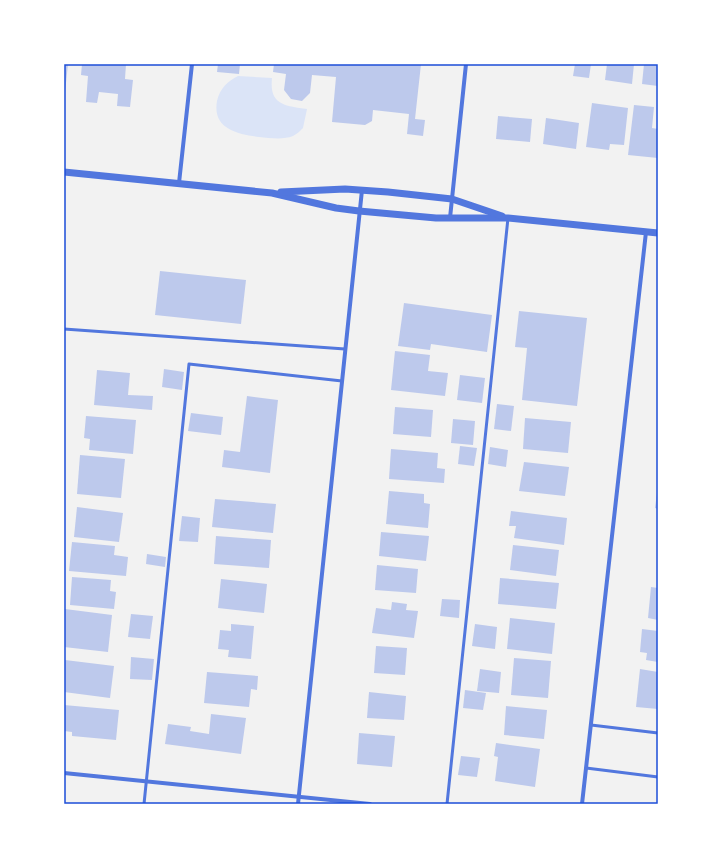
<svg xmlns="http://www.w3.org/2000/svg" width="722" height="868" font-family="'DM Sans',sans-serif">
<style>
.green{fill:#dbe4f7}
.building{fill:#bdc9ec}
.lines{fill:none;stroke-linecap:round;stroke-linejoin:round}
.service{stroke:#5277de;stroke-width:3}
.minor{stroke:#5277de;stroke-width:4}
.tertiary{stroke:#5277de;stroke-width:7}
.neatline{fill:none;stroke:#1d4ed8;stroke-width:1.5}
</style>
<rect width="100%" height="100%" fill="#f2f2f2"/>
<path class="green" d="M 238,76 L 272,78 C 269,105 285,106 307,109 L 303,128 C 300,131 297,134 293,136 C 283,140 270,138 259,137 C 238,134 212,129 217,101 C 220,88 228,81 238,76 Z"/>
<g class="building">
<polygon points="64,64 68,64 65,92 64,92"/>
<polygon points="82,64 126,64 125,79 133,80 130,107 117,106 118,94 99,92 97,103 86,102 88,76 81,75"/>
<polygon points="218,64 240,64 239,74 217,72"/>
<polygon points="274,64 421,64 415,119 425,120 423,136 407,134 409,114 373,110 372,121 365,125 332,122 336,77 312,75 310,93 302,101 291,99 284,90 286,74 273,72"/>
<polygon points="575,64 591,64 589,78 573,76"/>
<polygon points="607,64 634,64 632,84 605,80"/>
<polygon points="644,64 658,64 658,86 642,84"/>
<polygon points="592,103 628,108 624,145 610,144 609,150 586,147"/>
<polygon points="634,105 654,107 652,128 658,129 658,158 628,155"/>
<polygon points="498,116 532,119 530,142 496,139"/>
<polygon points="546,118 579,123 576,149 543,144"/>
<polygon points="160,271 246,280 241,324 155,315"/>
<polygon points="404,303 492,315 487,352 431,344 430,350 398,346"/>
<polygon points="519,311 587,318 577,406 522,400 527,348 515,347"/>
<polygon points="395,351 430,355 428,371 448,373 445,396 391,390"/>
<polygon points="164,369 184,372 182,390 162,387"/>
<polygon points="97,370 130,373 128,395 153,396 152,410 94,405"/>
<polygon points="460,375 485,378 482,403 457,400"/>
<polygon points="247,396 278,400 270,473 222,467 224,450 240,452"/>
<polygon points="497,404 514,406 511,431 494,429"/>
<polygon points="395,407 433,410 431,437 393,434"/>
<polygon points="191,413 223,417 221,435 188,431"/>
<polygon points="86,416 136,420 133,454 89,450 90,439 84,438"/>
<polygon points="525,418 571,422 568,453 523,449"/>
<polygon points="453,419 475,421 473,445 451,443"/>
<polygon points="460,446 477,448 474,466 458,464"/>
<polygon points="490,447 508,450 506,467 488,464"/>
<polygon points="391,449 438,453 437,468 445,469 444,483 389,479"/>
<polygon points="80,455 125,459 121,498 77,494"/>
<polygon points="524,462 569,467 565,496 519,491"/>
<polygon points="389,491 424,494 424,503 430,504 428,528 386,524"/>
<polygon points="657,493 658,493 658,509 655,508"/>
<polygon points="215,499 276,504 273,533 212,527"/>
<polygon points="77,507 123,513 119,542 74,537"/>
<polygon points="511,511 567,518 564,545 514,538 516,526 509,526"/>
<polygon points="182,516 200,518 198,542 179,541"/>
<polygon points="381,532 429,536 426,561 379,556"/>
<polygon points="216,536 271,540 269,568 214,564"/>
<polygon points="72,542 115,546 114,555 128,557 126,576 69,571"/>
<polygon points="513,545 559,550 556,576 510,570"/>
<polygon points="147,554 166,557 165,567 146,564"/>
<polygon points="377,565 418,569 416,593 375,590"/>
<polygon points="72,577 111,580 110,591 116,592 114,609 70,605"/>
<polygon points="500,578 559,583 556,609 498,604"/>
<polygon points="221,579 267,584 264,613 218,608"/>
<polygon points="651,587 658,588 658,620 648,618"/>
<polygon points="442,599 460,600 459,618 440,616"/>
<polygon points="392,602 407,604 406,610 418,611 414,638 372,633 376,608 391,610"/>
<polygon points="65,609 112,615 108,652 64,647"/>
<polygon points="131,614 153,616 150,639 128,637"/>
<polygon points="510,618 555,623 552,654 507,649"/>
<polygon points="231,624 254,626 251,659 228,657 229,650 218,649 220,630 231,631"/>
<polygon points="475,624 497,627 495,649 472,646"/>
<polygon points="642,629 658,631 658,662 646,660 647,653 640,652"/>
<polygon points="376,646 407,648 405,675 374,673"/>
<polygon points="131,657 154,659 152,680 130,679"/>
<polygon points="514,658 551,661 548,698 511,695"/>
<polygon points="65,660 114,666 110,698 64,692"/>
<polygon points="480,669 501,672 499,693 477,691"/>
<polygon points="640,669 658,672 658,709 636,707"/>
<polygon points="207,672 258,676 257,690 251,689 249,707 204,703"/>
<polygon points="465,690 486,693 483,710 463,708"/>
<polygon points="369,692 406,696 404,720 367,718"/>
<polygon points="64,705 119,710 116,740 72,736 72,732 64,731"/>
<polygon points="506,706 547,710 544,739 504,735"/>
<polygon points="211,714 246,718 241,754 165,744 168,724 191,727 190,731 209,734"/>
<polygon points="359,733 395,736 392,767 357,764"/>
<polygon points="496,743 540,749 535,787 495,781 498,757 494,756"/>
<polygon points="461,756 480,758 477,777 458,775"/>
</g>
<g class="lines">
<g class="service">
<polyline points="64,329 345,349"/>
<polyline points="591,725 658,733"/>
<polyline points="586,768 658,777"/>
<polyline points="144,804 189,364 342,381"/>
<polyline points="447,804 508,218"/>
</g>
<g class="minor">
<polyline points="179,183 192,64"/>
<polyline points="450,218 466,64"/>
<polyline points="64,773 370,804"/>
<polyline points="298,804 362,190"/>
<polyline points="582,804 646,232"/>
</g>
<g class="tertiary">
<polyline points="64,172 272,193 336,208 359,211 436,218 508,218 658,233"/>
<polyline points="281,192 345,189 388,192 452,199 502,216"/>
</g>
</g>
<rect width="722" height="868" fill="none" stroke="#ffffff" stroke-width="130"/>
<rect x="65" y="65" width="592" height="738" class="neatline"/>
</svg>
